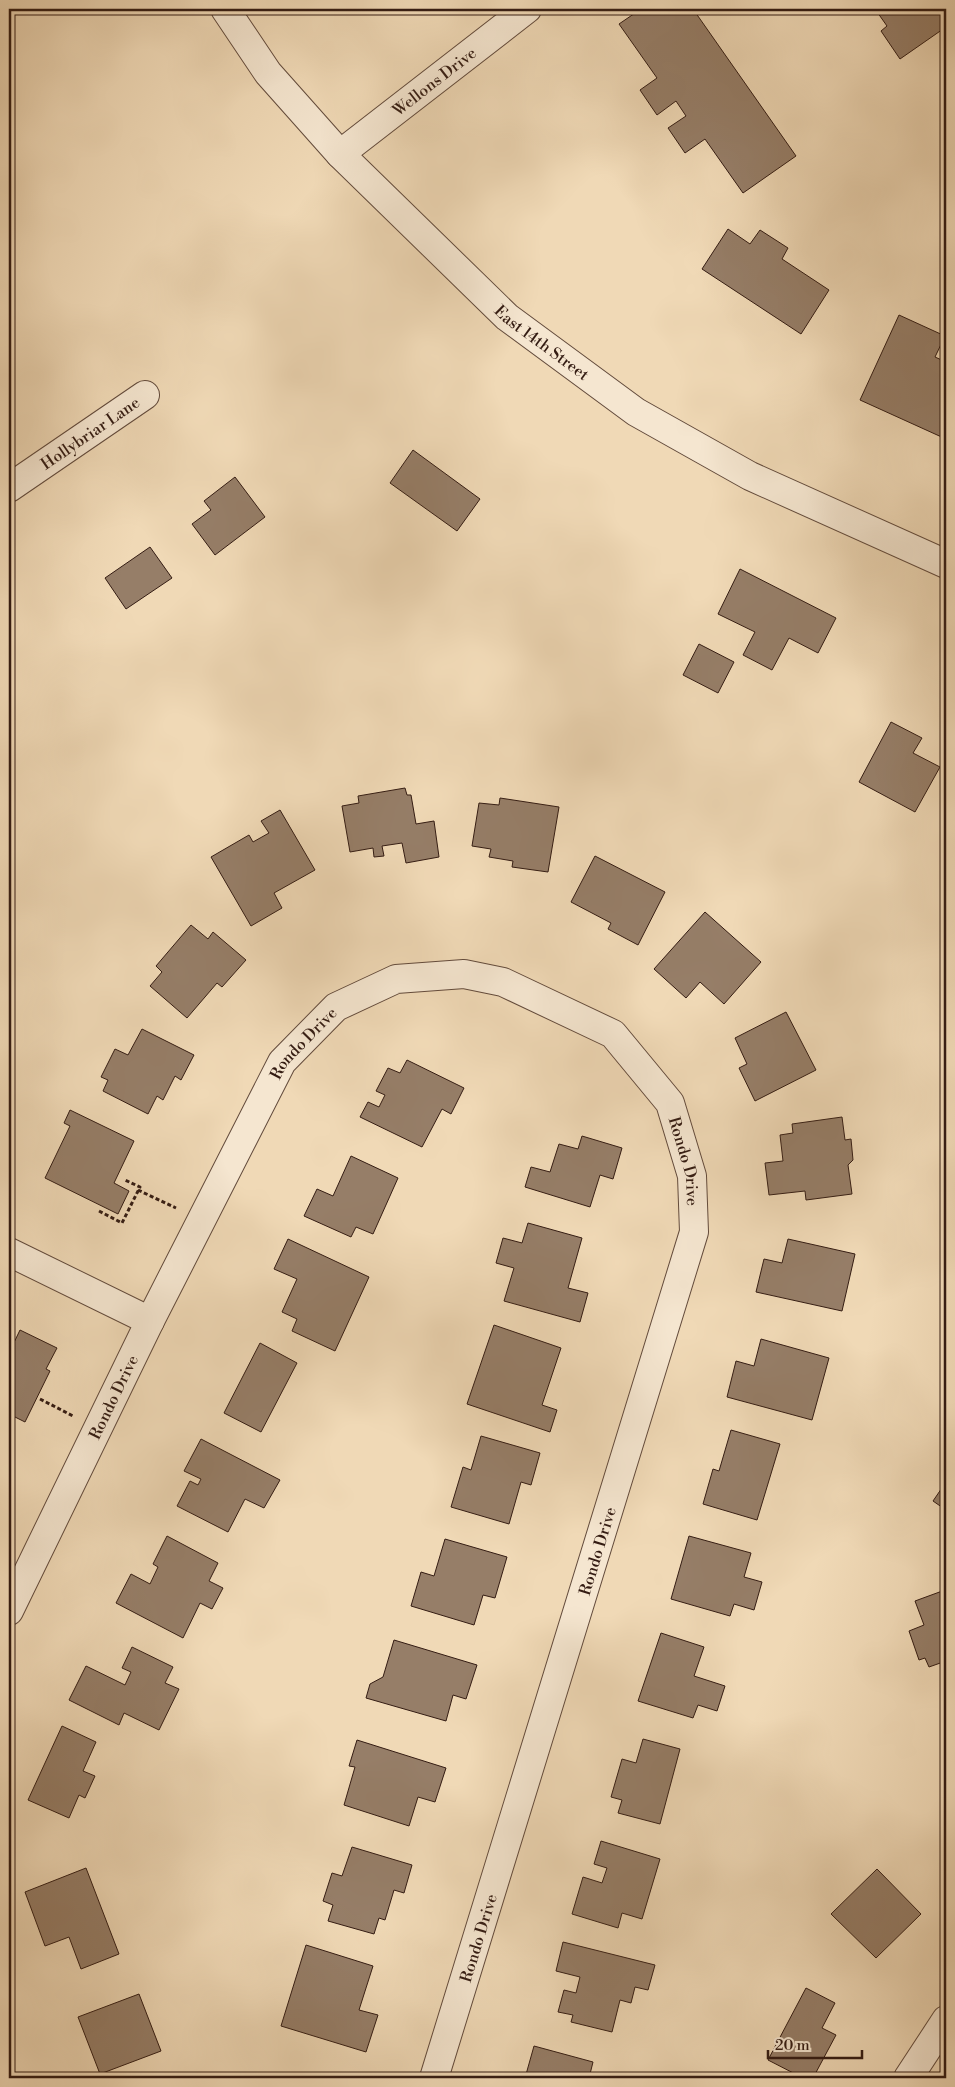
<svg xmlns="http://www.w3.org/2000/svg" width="955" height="2087" font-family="'Libre Bodoni',serif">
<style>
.building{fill:#967e68;stroke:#341c13}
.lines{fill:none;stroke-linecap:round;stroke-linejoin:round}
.minor-casing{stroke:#634b3c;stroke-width:30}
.path{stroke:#341c13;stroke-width:3;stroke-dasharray:4 2.5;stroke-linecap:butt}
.minor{stroke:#f5e6d0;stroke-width:28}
.labels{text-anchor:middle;stroke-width:4.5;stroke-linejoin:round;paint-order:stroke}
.street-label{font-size:16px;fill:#341c13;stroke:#f5e6d0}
</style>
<rect width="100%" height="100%" fill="#f0d9b6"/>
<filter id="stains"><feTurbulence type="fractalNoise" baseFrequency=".004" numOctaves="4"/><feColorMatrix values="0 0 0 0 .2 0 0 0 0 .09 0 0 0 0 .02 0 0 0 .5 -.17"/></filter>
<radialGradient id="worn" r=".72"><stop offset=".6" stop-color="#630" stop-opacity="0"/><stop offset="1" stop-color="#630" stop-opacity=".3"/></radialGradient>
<g class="building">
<polygon points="641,9 693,9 796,156 743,193 705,139 685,153 668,128 686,116 676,101 657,115 640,90 657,78 619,24"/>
<polygon points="875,9 939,9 946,20 946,27 900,59 881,31 887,26"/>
<polygon points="728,229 750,244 760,230 788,248 782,259 829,290 801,334 702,269"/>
<polygon points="899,315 945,336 935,357 946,362 946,439 860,400"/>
<polygon points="413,450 480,499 457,531 390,483"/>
<polygon points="235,477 265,517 215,555 192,524 211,510 204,501"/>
<polygon points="150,547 172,578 126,609 105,578"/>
<polygon points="740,569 836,618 818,653 789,638 772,670 743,655 755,632 718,614"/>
<polygon points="699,644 734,662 718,693 683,675"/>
<polygon points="891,722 922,738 913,753 940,767 915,812 859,782"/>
<polygon points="405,788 407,795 411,795 416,824 434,821 439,857 406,863 402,843 382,846 384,856 374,857 373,848 350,852 342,806 359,803 358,796"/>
<polygon points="500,798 559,807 548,872 512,867 513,861 489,857 491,849 472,846 479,803 499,805"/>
<polygon points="280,810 315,870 274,893 282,908 251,926 211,857 249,835 253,842 269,833 261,821"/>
<polygon points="595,856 665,892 638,945 608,929 611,923 571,902"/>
<polygon points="705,912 761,962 724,1004 700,982 686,998 654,969"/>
<polygon points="191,925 208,939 213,932 246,960 222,987 217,983 187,1018 150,986 162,972 156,966"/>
<polygon points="786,1012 816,1070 755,1101 739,1068 747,1064 735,1038"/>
<polygon points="142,1029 194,1055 181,1080 175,1076 163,1100 157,1096 148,1114 103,1091 108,1080 101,1077 115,1049 128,1055"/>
<polygon points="407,1060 464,1088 451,1114 442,1109 422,1147 360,1117 368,1102 379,1107 385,1095 376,1091 388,1068 400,1073"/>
<polygon points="70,1110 134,1141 114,1183 129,1191 118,1214 45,1178 70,1126 64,1123"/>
<polygon points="842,1117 845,1140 851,1139 853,1160 848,1165 852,1194 806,1200 805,1191 769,1195 765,1163 783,1161 780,1135 793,1133 792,1124"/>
<polygon points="582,1136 622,1148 613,1179 600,1175 590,1207 525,1187 531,1167 550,1172 559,1144 578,1149"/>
<polygon points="351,1156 398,1178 373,1234 356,1227 351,1237 304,1216 317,1189 333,1196"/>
<polygon points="528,1223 582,1238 568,1288 588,1293 580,1322 504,1301 514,1268 496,1263 503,1238 522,1243"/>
<polygon points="288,1239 369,1277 335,1351 292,1331 297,1319 282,1312 297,1279 274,1269"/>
<polygon points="788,1239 855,1254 842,1311 756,1292 764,1259 782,1263"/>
<polygon points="494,1325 561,1348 542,1405 557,1410 550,1432 467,1404"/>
<polygon points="20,1330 57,1348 46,1369 50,1371 25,1422 9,1414 9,1353"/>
<polygon points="761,1339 829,1358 812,1420 727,1397 736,1361 754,1366"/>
<polygon points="260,1343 297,1363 261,1432 224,1413"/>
<polygon points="731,1430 780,1444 757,1520 703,1504 713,1469 719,1471"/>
<polygon points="481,1436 540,1453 531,1485 521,1482 509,1524 451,1507 463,1467 471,1470"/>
<polygon points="201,1439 280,1480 264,1508 245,1499 228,1532 177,1506 190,1481 198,1485 201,1479 184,1471"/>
<polygon points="946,1482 946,1510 933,1501"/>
<polygon points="167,1536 218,1563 209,1581 223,1588 212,1609 200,1603 183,1638 116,1603 131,1574 150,1584 158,1567 153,1564"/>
<polygon points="689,1536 751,1553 744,1577 762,1582 754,1610 734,1604 730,1616 671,1599"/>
<polygon points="445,1539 507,1557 495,1598 483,1595 474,1625 411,1606 421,1572 434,1576"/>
<polygon points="945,1590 946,1661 929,1667 925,1658 919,1660 909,1631 924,1625 915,1601"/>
<polygon points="661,1633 704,1647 694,1676 725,1686 717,1711 698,1705 693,1718 638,1701"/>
<polygon points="394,1640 477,1665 466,1699 453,1695 446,1721 366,1698 370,1684 383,1677"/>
<polygon points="132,1647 173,1667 165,1683 179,1689 159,1730 124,1713 119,1725 69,1700 86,1666 125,1685 131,1672 122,1668"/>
<polygon points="62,1726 96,1742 83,1771 95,1776 85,1798 79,1795 69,1818 28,1800"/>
<polygon points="643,1739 680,1749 660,1824 618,1813 622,1800 611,1797 622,1759 636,1763"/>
<polygon points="357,1740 446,1768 435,1802 418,1797 409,1826 344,1805 355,1767 349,1766"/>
<polygon points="601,1841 660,1859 642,1919 622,1913 618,1928 572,1914 583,1877 602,1883 607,1868 594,1864"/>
<polygon points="352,1847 412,1865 404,1893 394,1890 385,1920 379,1918 374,1934 328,1921 333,1905 323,1901 332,1873 342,1876"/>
<polygon points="86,1868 119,1954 81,1969 69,1937 45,1946 25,1892"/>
<polygon points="877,1869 921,1914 876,1958 831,1914"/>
<polygon points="563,1942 655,1965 648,1990 635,1987 631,2003 620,2000 612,2032 571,2022 573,2015 558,2012 564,1990 576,1993 580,1977 556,1971"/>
<polygon points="306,1945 373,1966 359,2010 378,2015 366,2052 281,2026"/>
<polygon points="806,1988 835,2003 822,2028 836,2035 813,2078 803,2078 768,2060"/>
<polygon points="139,1994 161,2051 100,2074 78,2017"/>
<polygon points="534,2046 593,2062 589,2078 525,2078"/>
</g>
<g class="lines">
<defs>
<g id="minor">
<path id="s1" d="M 225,9 L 268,73 L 340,154 L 507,317 L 636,412 L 750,476 L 946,564"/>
<path id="s2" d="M 340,154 L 527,9"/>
<path id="s3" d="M 9,488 L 145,395"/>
<polyline points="9,1252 150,1321"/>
<path id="s4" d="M 9,1611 L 150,1321 L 282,1062 L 336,1007 L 396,979 L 464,974 L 503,982 L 613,1034 L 670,1103 L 692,1176 L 694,1232 L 434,2078"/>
<polyline points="908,2078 946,2020"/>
</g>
</defs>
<use href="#minor" class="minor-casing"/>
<g class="path">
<polyline points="138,1190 176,1208"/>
<polyline points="99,1211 122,1223 140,1187 125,1180"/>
<polyline points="40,1399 73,1416"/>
</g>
<use href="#minor" class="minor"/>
</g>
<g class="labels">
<g class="street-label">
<text dy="6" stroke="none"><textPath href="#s2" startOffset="119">Wellons Drive</textPath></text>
<text dy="6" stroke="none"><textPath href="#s1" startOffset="462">East 14th Street</textPath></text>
<text dy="6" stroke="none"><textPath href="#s3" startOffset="98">Hollybriar Lane</textPath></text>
<text dy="6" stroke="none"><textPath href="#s4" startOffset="641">Rondo Drive</textPath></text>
<text dy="6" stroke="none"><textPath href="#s4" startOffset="1136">Rondo Drive</textPath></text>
<text dy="6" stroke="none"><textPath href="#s4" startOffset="238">Rondo Drive</textPath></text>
<text transform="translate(597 1551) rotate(-73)" y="6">Rondo Drive</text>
<text transform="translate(478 1938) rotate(-73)" y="6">Rondo Drive</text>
</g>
</g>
<rect width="955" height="2087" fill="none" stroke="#f0d9b6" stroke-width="30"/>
<rect x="10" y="10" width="935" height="2067" fill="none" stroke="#341c13" stroke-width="2.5"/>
<rect x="15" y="15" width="925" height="2057" fill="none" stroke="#341c13"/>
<path d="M768 2050v8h94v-8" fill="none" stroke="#341c13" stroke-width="2.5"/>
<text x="775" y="2050" font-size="15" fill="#341c13" stroke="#f5e6d0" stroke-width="4" paint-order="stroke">20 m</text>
<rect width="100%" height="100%" filter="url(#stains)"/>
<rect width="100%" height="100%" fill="url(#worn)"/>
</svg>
